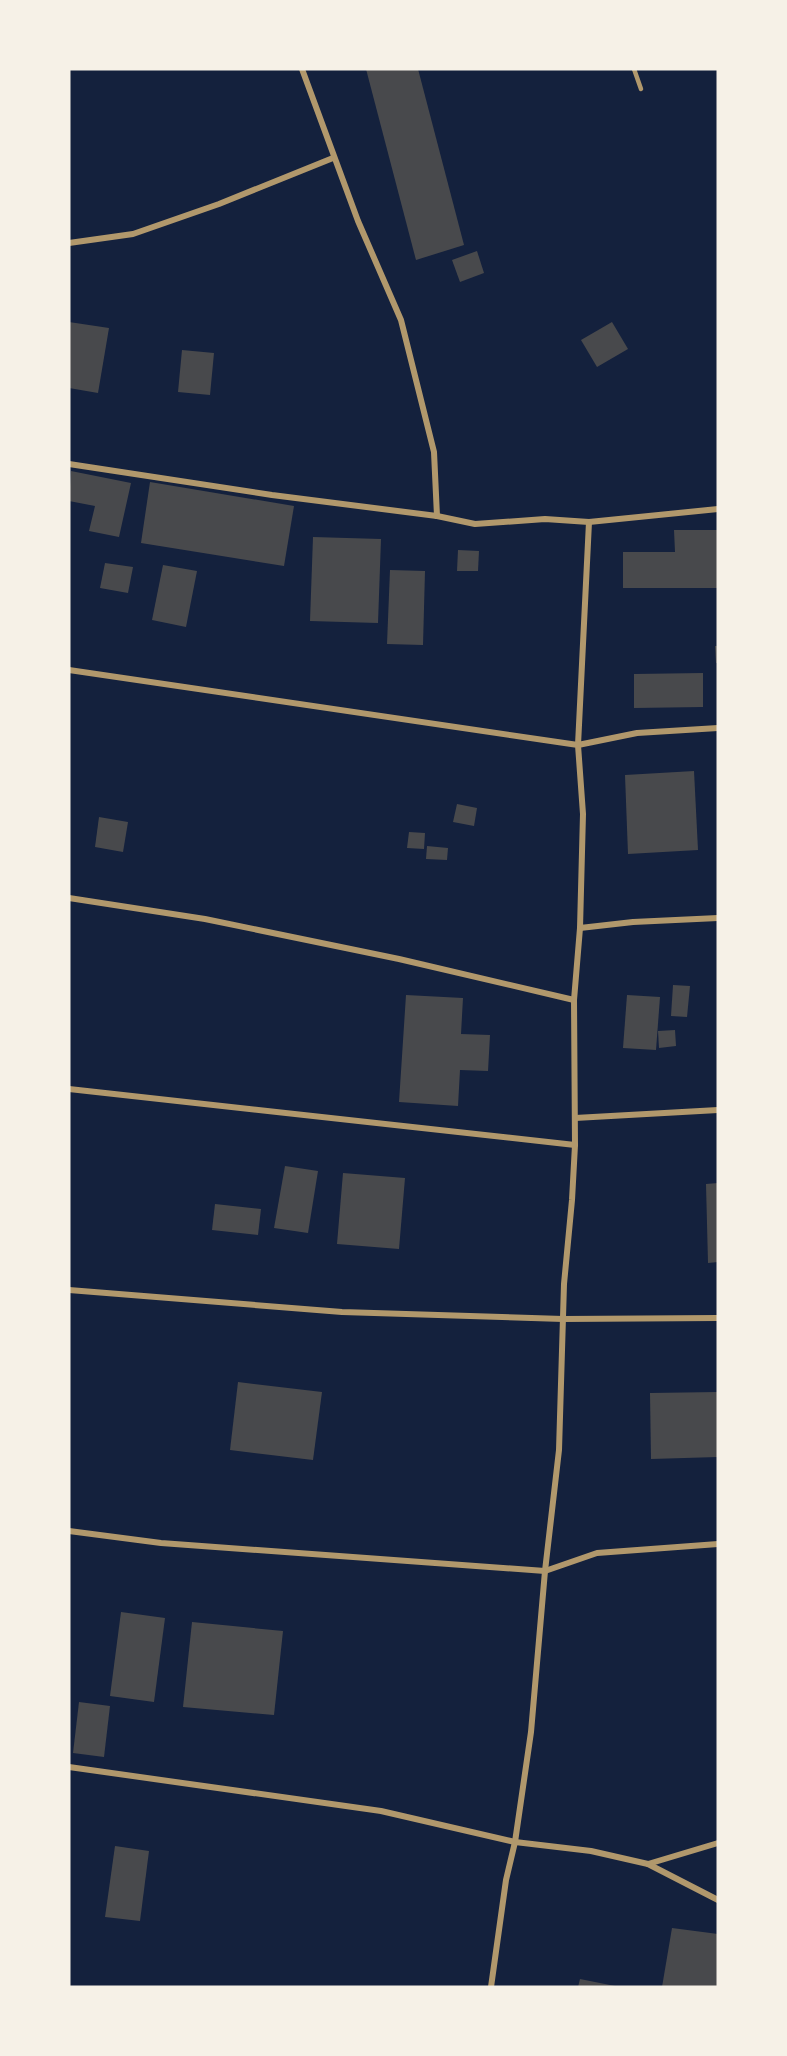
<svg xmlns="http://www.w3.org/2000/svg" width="787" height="2056" font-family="'Nunito Sans',sans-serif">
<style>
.building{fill:#48494c}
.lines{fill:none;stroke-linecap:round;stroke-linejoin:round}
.service{stroke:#b1986c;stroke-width:4.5}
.minor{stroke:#b1986c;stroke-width:6}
</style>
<rect width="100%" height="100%" fill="#14213d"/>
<g class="building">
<polygon points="366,69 418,69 464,245 416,260"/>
<polygon points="477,251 484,273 460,282 452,260"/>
<polygon points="69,322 109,328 98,393 69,388"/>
<polygon points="612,322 628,349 597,367 581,340"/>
<polygon points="182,350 214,353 210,395 178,392"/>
<polygon points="71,471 131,483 119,537 89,531 95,506 69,501"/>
<polygon points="150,482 294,506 284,566 141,543"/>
<polygon points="674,530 718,530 718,588 623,588 623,552 675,552"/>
<polygon points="313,537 381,539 378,623 310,621"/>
<polygon points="458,550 479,551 478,571 457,571"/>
<polygon points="105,563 133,567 128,593 100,588"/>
<polygon points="163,565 197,571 186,627 152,620"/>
<polygon points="390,570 425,571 423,645 387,644"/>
<polygon points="715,646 718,646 718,663 716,663"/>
<polygon points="703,673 703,707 634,708 634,674"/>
<polygon points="694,771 698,850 628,854 625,775"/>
<polygon points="457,804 477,808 474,826 453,822"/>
<polygon points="99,817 128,822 123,852 95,847"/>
<polygon points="409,832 425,833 424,849 407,848"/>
<polygon points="427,846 448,848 447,860 426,859"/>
<polygon points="673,985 690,986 687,1017 671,1016"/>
<polygon points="406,995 463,998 461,1034 490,1035 488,1071 460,1070 458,1106 399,1102"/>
<polygon points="627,995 660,997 656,1050 623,1048"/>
<polygon points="675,1030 676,1046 659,1048 658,1031"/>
<polygon points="285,1166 318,1171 308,1233 274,1228"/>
<polygon points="343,1173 405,1178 399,1249 337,1244"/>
<polygon points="718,1183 718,1262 708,1263 706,1184"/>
<polygon points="215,1204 261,1209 258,1235 212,1230"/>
<polygon points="238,1382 322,1392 313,1460 230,1450"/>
<polygon points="718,1392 718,1457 651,1459 650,1393"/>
<polygon points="121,1612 165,1618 154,1702 110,1696"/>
<polygon points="192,1622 283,1631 274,1715 183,1707"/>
<polygon points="79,1702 110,1706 104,1757 73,1753"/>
<polygon points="115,1846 149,1851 140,1921 105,1917"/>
<polygon points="672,1928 718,1934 718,1987 662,1987"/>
<polygon points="580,1979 615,1986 615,1987 578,1987"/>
</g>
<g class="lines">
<polyline class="service" points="634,69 641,89"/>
<g class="minor">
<polyline points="302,69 358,221 401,320 434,452 437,516"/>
<polyline points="69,243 133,234 219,204 333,158"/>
<polyline points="69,464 272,495 437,516 475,524 545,519 589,522 718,509"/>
<polyline points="589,522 578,745 637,733 718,728"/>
<polyline points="69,670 578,745 583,814 580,928 633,922 718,918"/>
<polyline points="69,898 205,919 399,959 574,1000"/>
<polyline points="69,1089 575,1145"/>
<polyline points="575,1118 718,1110"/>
<polyline points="69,1290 342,1312 563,1319 718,1318"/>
<polyline points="69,1531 161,1543 545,1571 597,1553 718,1544"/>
<polyline points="69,1767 381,1811 515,1842 591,1851 648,1864 718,1900"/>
<polyline points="648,1864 718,1843"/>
<polyline points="491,1987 506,1880 515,1842 531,1732 545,1571 559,1450 564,1284 572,1200 575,1145 574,1000 580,928"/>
</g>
</g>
<rect width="787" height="2056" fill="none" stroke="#f6f1e7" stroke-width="141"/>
</svg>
